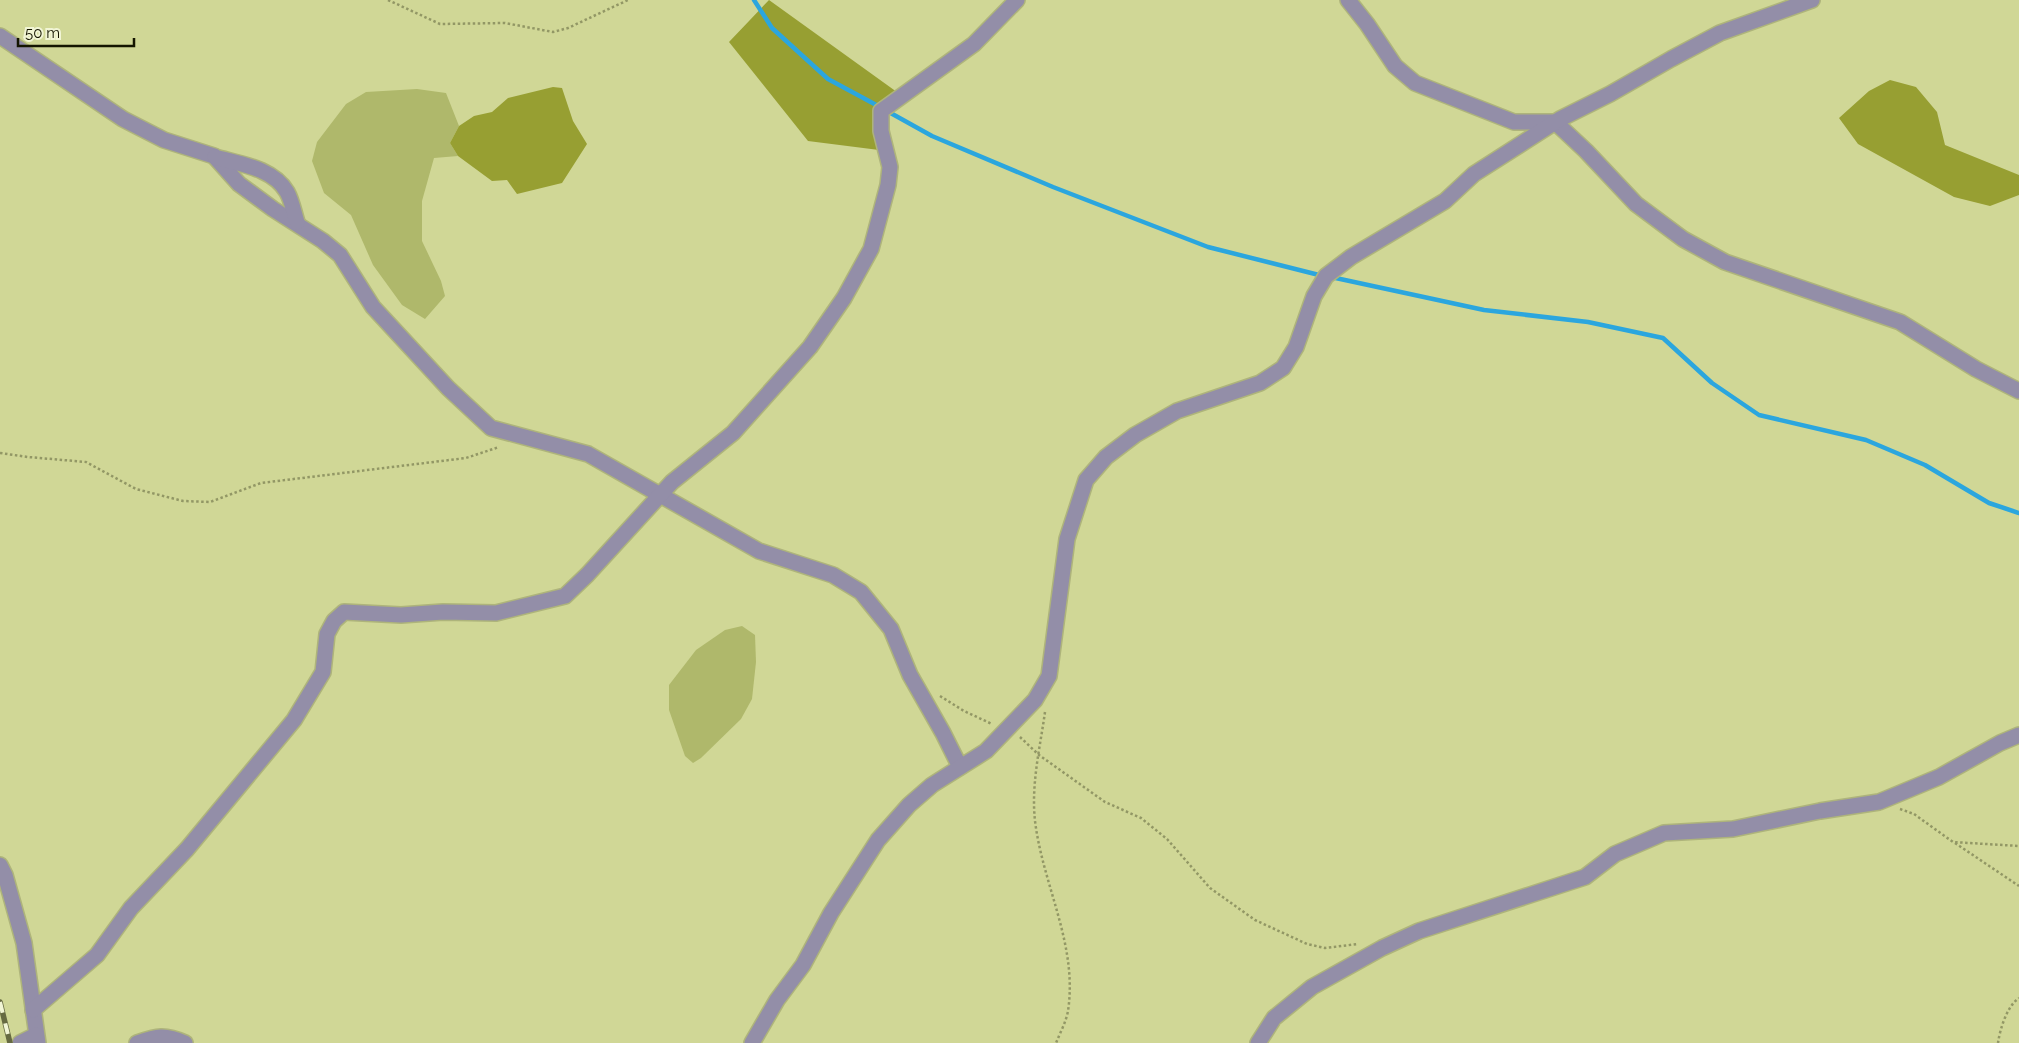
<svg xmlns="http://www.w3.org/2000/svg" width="2019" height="1043" font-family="Raleway,sans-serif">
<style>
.green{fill:#afb86b}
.forest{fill:#979f32}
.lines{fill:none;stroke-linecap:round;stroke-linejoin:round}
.stream{stroke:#2ba6de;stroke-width:4.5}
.minor-casing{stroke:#aeb47b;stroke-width:18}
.path{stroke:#929765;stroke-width:2.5;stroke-dasharray:2.5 2.5;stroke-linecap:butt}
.minor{stroke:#938ea8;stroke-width:15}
.rail-casing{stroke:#666a42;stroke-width:5.5}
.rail{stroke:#f1f5d5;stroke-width:4;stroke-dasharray:11;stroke-linecap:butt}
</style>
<rect width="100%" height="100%" fill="#d0d796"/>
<g class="green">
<polygon points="417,89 446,93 459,126 450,143 458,156 434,158 422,201 422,241 441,281 445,296 425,319 402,305 373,265 351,215 324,193 312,161 317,142 346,104 366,92"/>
<polygon points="742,626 755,635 756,662 752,699 741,719 701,758 693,763 685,756 669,710 669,685 696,650 725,630"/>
</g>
<g class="forest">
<polygon points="769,0 901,95 881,111 879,150 808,141 729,42"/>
<polygon points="1890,80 1916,87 1937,112 1945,145 2019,175 2019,195 1990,206 1954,197 1858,144 1839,118 1869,91"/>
<polygon points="553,87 562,88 573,121 587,144 562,183 517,194 507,180 492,181 458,156 450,143 459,126 474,116 492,112 508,98"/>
</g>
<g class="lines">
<g class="stream">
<polyline points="754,0 772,28 828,79 880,107"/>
<polyline points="887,111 932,136 1053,187 1208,247 1323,276"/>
<polyline points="1331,277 1484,310 1588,322 1663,338 1712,383 1759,415 1866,440 1925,465 1989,503 2019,513"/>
</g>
<defs>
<g id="minor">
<polyline points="1348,0 1367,24 1395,66 1415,83 1514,122 1555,122 1586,151 1636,204 1683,239 1725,262 1900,322 1976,369 2019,391"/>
<polyline points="0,36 123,119 164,140 214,156 239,184 273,209 323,241 340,255 373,307 448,388 491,428 588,454 759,551 833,575 861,592 891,629 910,675 943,733 960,767"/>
<path d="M 215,157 C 240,164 273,168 287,192 C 292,201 294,213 297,222"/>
<polyline points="0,865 5,875 24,943 38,1043"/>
<polyline points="33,1010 97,955 131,908 187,849 294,720 323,672 327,634 334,621 344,612 401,615 443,612 496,613 565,596 587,575 672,482 733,433 810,347 844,298 871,249 888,185 890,167 881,131 881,111 974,44 1017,0"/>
<polyline points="20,1043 36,1035"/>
<path d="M 137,1043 C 157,1036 165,1034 185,1043"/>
<polyline points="752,1043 777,1000 803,965 831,913 878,840 909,805 932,785 986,751 1035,700 1049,676 1067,539 1086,480 1106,457 1135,435 1177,411 1260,383 1283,368 1296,347 1314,296 1326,276 1351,257 1445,201 1474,174 1560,119 1610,94 1671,59 1720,33 1812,0"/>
<polyline points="1258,1043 1274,1018 1312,987 1382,948 1419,931 1585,877 1615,854 1664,833 1733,829 1820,811 1879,802 1939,777 2000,743 2019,735"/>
</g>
</defs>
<use href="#minor" class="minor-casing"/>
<g class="path">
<polyline points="388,0 440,24 505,23 553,32 568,28 628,0"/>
<polyline points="0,453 28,457 86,462 136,489 183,501 210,502 261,483 466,458 499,447"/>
<polyline points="940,696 964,711 992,724"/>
<path d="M 1045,712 C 1040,748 1031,784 1035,821 C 1043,886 1078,945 1068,1011 C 1066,1022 1060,1033 1056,1043"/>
<polyline points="1020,737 1039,755 1105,802 1141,818 1167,839 1210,888 1255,920 1307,944 1325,948 1358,944"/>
<polyline points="1900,809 1914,814 1953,842 2019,846"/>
<polyline points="1955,843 2019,886"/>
<path d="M 1998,1043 C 2000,1029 2007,1006 2019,998"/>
</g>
<use href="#minor" class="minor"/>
<defs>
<polyline id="rail" points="0,1002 10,1043"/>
</defs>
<use href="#rail" class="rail-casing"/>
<use href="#rail" class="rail"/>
</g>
<path d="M18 38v8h116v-8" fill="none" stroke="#141500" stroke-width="2.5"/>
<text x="25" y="38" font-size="15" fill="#141500" stroke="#f1f5d5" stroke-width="4" paint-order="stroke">50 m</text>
</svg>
